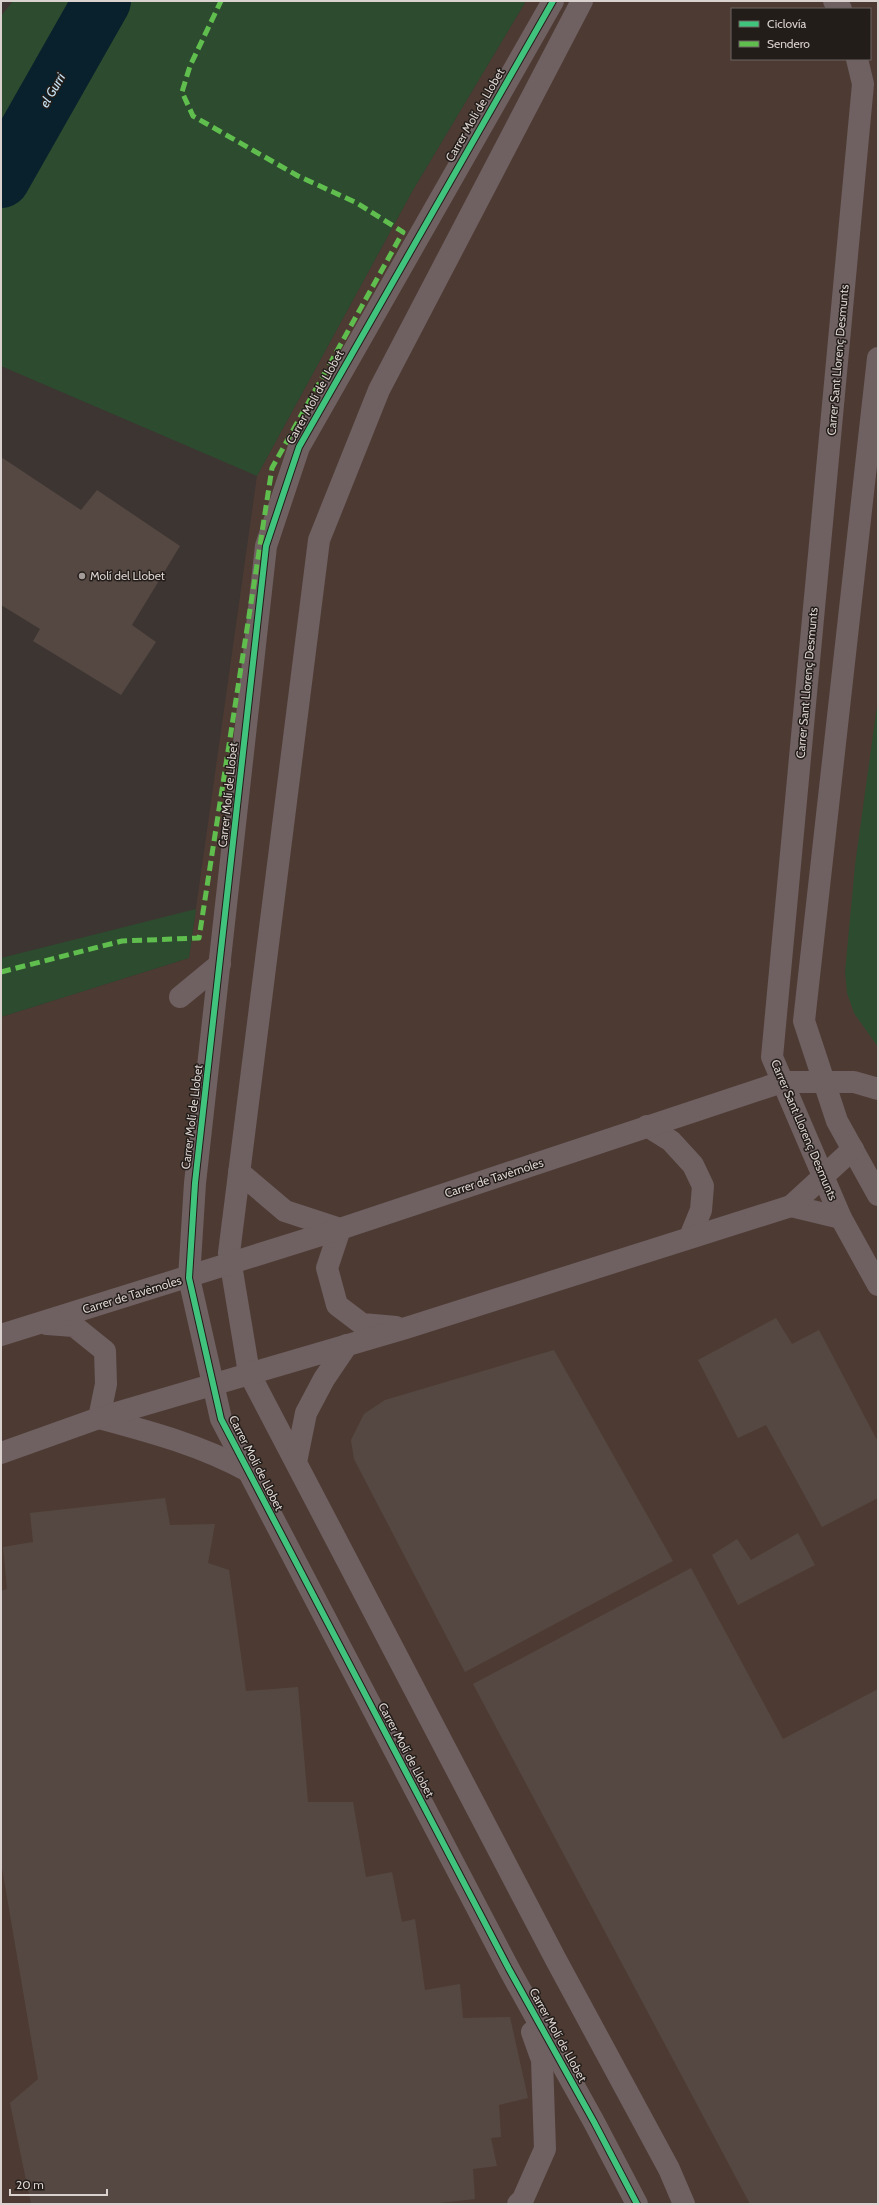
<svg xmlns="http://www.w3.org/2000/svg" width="879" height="2205" font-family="Cabin,sans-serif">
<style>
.built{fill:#4d3b33;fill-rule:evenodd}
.green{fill:#2d4b2e}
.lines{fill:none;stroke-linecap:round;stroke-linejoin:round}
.river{stroke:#09212d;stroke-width:58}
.building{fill:#554842}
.minor{stroke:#6f6062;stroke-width:22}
.quiet{stroke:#5fbe4e;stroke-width:5;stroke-dasharray:10 5;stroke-linecap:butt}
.cycleway-casing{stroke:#231d1a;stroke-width:8}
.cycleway{stroke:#40c37c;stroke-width:6}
.poi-dot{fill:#a39b97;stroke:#231d1a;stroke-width:1.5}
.labels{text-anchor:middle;stroke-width:3;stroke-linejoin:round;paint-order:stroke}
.street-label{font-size:12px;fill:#dad2ce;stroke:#231d1a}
.poi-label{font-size:12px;fill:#dad2ce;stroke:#231d1a;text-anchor:start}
.water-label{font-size:13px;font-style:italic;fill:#c7e5f7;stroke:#231d1a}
</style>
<rect width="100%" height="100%" fill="#3d3532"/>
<path class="built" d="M 526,1 L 878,1 L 878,2204 L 1,2204 L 1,1017 L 189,958 L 257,476 L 413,190 ZM 732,9 L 870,9 L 870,59 L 732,59 Z"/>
<g class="green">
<polygon points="13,1 526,1 413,190 257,476 1,366 1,16"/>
<polygon points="878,699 878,1047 854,1013 847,993 845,972 855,865"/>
<polygon points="196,909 189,958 1,1017 1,958"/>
</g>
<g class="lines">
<polyline class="river" points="1,179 102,1"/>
</g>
<g class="building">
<polygon points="1,457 81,510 97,490 180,546 132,625 156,642 121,695 33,641 40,629 1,605"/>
<polygon points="776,1318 792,1344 819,1330 878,1442 878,1498 822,1527 766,1425 738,1438 698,1360"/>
<polygon points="554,1350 673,1561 465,1672 354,1459 351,1440 364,1414 385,1400"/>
<polygon points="165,1498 170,1525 215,1524 208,1563 229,1570 246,1691 298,1687 308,1802 353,1802 366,1877 392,1872 402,1922 415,1919 425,1990 460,1984 463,2018 510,2017 528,2098 499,2105 501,2137 491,2138 497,2166 473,2169 475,2199 431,2204 31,2204 10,2103 38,2079 1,1862 1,1591 7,1589 3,1547 33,1542 30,1513"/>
<polygon points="798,1533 815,1565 738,1605 712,1555 737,1539 751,1560"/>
<polygon points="691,1568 783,1739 878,1689 878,2204 750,2204 473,1684"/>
</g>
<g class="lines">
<g class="minor">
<polyline points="553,1 299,447 266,546 195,1183 189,1278 221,1419 509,1969 594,2122 637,2204"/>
<polyline points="582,1 379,390 319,540 229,1253 249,1373 555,1958 669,2169 684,2204"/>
<polyline points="834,1 841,9"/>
<polyline points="857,59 863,84 772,1057 841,1218 878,1285"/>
<polyline points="878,358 804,1021 837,1121 878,1195"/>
<polyline points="180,997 220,964"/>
<polyline points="647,1126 671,1141 693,1165 703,1186 701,1210 690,1237"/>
<polyline points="239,1172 285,1211 340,1229"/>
<polyline points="791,1206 841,1218"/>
<polyline points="340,1229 327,1268 337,1305 362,1324 396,1327"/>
<polyline points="47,1324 74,1326 105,1351 106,1384 99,1418"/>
<polyline points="1,1335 340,1229 782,1082 854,1082 878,1089"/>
<path d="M 99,1418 C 151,1432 200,1445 248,1471"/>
<polyline points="1,1453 99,1418 406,1328 791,1206 853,1149"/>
<polyline points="296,1462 306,1413 324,1379 347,1345"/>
<polyline points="518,2204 523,2199 545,2149 542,2060 532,2032"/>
</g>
<polyline class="quiet" points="1,972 122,941 199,938 272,468 403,232 357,203 298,176 193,116 182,92 190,66 221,1"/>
<defs>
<polyline id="cycleway" points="553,1 299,447 266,546 195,1183 189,1278 221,1419 509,1969 594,2122 637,2204"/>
</defs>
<use href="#cycleway" class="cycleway-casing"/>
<use href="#cycleway" class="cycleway"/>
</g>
<circle class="poi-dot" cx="82" cy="576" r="4"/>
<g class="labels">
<g class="street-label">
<text transform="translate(475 115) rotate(-60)" y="4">Carrer Molí de Llobet</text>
<text transform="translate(838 360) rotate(-85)" y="4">Carrer Sant Llorenç Desmunts</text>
<text transform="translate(315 397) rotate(-61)" y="4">Carrer Molí de Llobet</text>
<text transform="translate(807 683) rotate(-85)" y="4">Carrer Sant Llorenç Desmunts</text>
<text transform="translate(228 795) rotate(-84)" y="4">Carrer Molí de Llobet</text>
<text transform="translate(192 1117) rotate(-83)" y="4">Carrer Molí de Llobet</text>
<text transform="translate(804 1130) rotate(67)" y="4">Carrer Sant Llorenç Desmunts</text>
<text transform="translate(494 1178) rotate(-18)" y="4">Carrer de Tavèrnoles</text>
<text transform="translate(132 1295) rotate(-17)" y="4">Carrer de Tavèrnoles</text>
<text transform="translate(256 1463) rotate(63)" y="4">Carrer Molí de Llobet</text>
<text transform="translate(406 1750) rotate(62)" y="4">Carrer Molí de Llobet</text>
<text transform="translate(558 2035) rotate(61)" y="4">Carrer Molí de Llobet</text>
</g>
<g class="poi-label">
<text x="90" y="580">Molí del Llobet</text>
</g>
<g class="water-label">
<text transform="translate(52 90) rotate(-60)" y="5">el Gurri</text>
</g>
</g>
<rect width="879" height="2205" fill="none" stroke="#dad2ce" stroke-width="4"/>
<rect x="731" y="8" width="140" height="52" fill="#231d1a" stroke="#6c6562"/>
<rect x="739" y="21" width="20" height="6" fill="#40c37c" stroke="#6c6562"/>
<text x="767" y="28" font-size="12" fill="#dad2ce">Ciclovía</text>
<rect x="739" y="41" width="20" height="6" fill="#5fbe4e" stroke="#6c6562"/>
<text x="767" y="48" font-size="12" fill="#dad2ce">Sendero</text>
<path d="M10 2189v6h97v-6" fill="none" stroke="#dad2ce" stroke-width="2"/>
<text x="16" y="2189" font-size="12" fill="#dad2ce" stroke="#231d1a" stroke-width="3" paint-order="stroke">20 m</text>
</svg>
